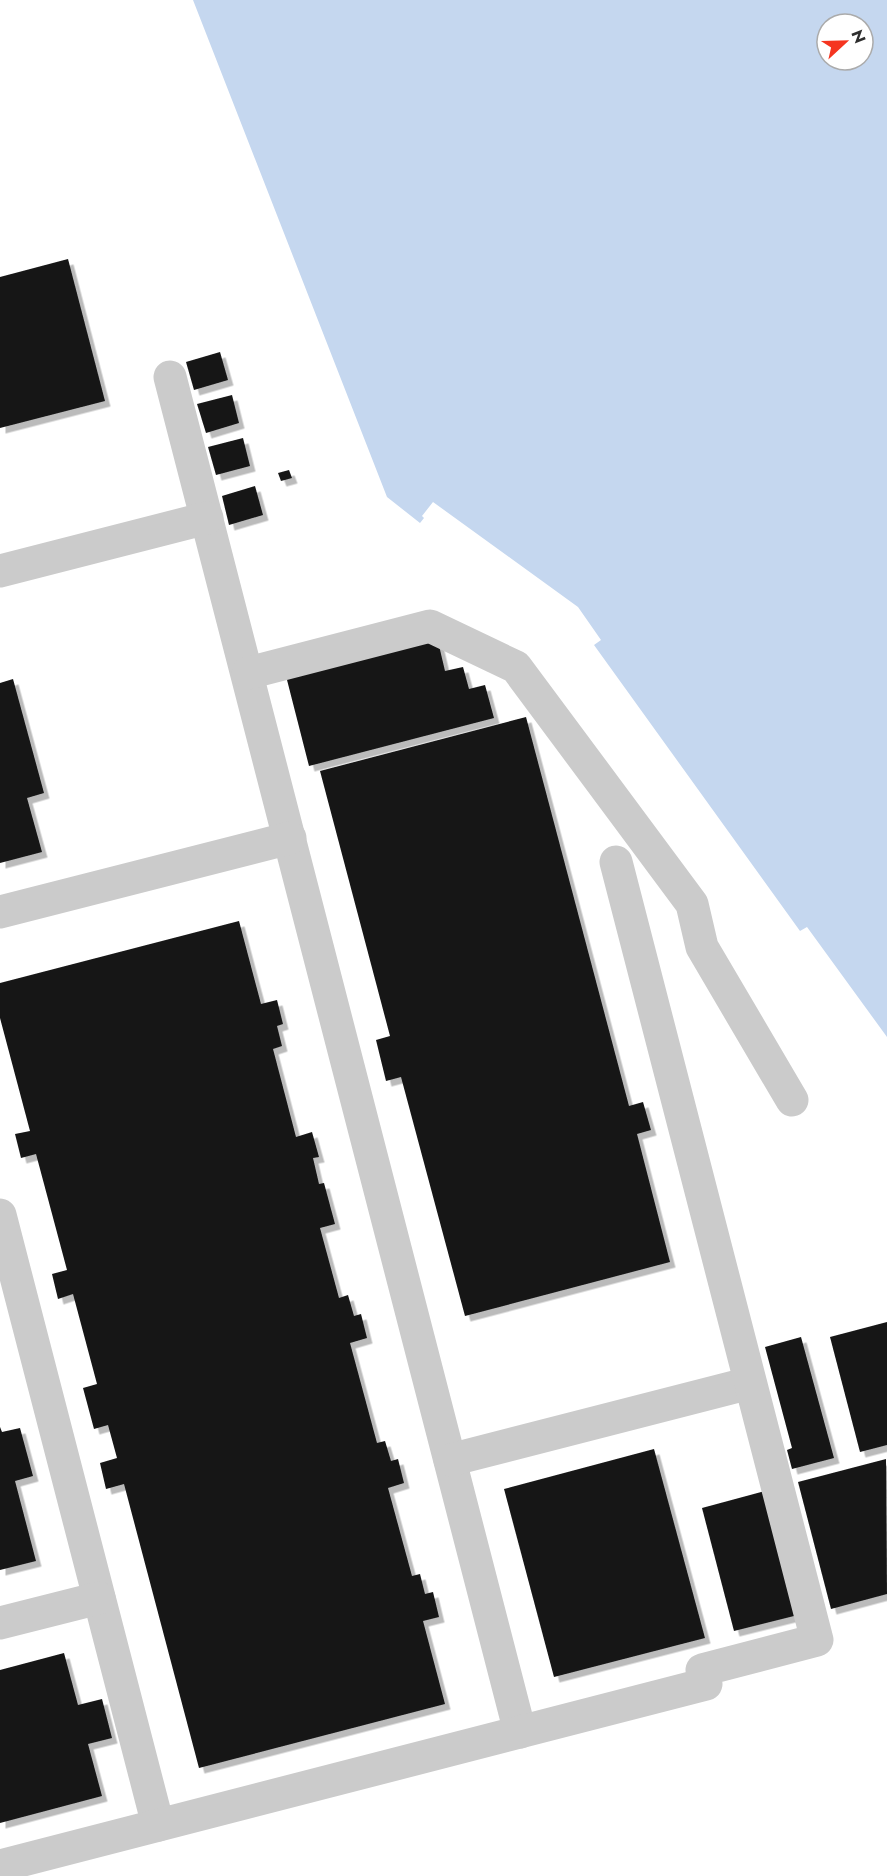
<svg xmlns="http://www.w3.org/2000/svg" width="887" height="1876" font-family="Jost,sans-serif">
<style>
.water{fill:#c5d7ef;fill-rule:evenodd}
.building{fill:#151515;filter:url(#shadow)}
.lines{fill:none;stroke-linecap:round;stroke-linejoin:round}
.minor{stroke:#cbcbcb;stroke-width:33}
</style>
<defs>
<filter id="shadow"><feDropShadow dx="5.5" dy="5.5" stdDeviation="0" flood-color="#0004"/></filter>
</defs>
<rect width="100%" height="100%" fill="#fff"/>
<path class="water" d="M 193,0 L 887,0 L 887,1037 L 807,927 L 800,931 L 594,645 L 601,640 L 578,607 L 433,502 L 422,516 L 424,518 L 420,523 L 387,497 ZM 827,24 L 863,24 L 863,60 L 827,60 Z"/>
<g class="building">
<polygon points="68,259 105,401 0,428 0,277"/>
<polygon points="220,352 228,380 194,390 186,362"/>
<polygon points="232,395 239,423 206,433 197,404"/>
<polygon points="243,438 250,466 216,475 208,447"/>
<polygon points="289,470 292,478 281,481 278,473"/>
<polygon points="255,486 263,515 229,525 222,496"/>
<polygon points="437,637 445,671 463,667 469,689 485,685 494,718 309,766 286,676"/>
<polygon points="13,679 44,793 27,798 42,852 0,863 0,683"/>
<polygon points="526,717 629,1106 643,1102 651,1130 637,1134 670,1262 465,1316 401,1077 386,1081 376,1040 390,1036 320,771"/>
<polygon points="239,921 261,1004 277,1000 283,1024 277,1026 282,1046 273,1049 296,1137 312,1132 319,1157 313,1158 319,1184 324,1183 335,1224 320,1228 339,1298 348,1295 354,1316 361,1314 367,1338 350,1343 377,1443 385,1441 391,1461 398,1459 404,1483 388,1488 412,1576 420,1574 425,1594 433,1592 439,1617 423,1621 445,1704 199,1768 124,1484 106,1489 100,1463 117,1458 108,1425 94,1429 83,1388 97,1384 73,1294 58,1299 52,1274 67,1270 36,1154 21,1158 15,1134 30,1131 0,1018 0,983"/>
<polygon points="887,1322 887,1445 860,1452 830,1337"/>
<polygon points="801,1337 834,1458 792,1469 787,1450 792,1448 765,1347"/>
<polygon points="0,1427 2,1432 20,1428 33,1476 15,1481 36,1561 0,1570"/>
<polygon points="654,1449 705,1638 554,1677 504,1489"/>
<polygon points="886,1459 887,1594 831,1609 798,1482"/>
<polygon points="769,1490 802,1614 734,1631 702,1508"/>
<polygon points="64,1653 78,1705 102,1699 112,1738 88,1744 102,1796 0,1823 0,1670"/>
</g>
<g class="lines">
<g class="minor">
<polyline points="170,377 520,1732"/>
<polyline points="0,571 207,518"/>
<polyline points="248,673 430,626 516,667 692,904 702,947 792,1100"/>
<polyline points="0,912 290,838"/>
<polyline points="0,1215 158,1825"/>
<polyline points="450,1460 750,1383"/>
<polyline points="0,1623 99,1598"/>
<polyline points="0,1866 706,1684 702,1670 817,1640 616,862"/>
</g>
</g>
<g transform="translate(845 42) rotate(68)"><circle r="28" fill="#ffffff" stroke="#ababab" stroke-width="1.5"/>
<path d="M0-4.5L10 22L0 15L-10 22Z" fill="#f53520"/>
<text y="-9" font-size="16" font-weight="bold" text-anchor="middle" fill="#2e2e2e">N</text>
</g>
</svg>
